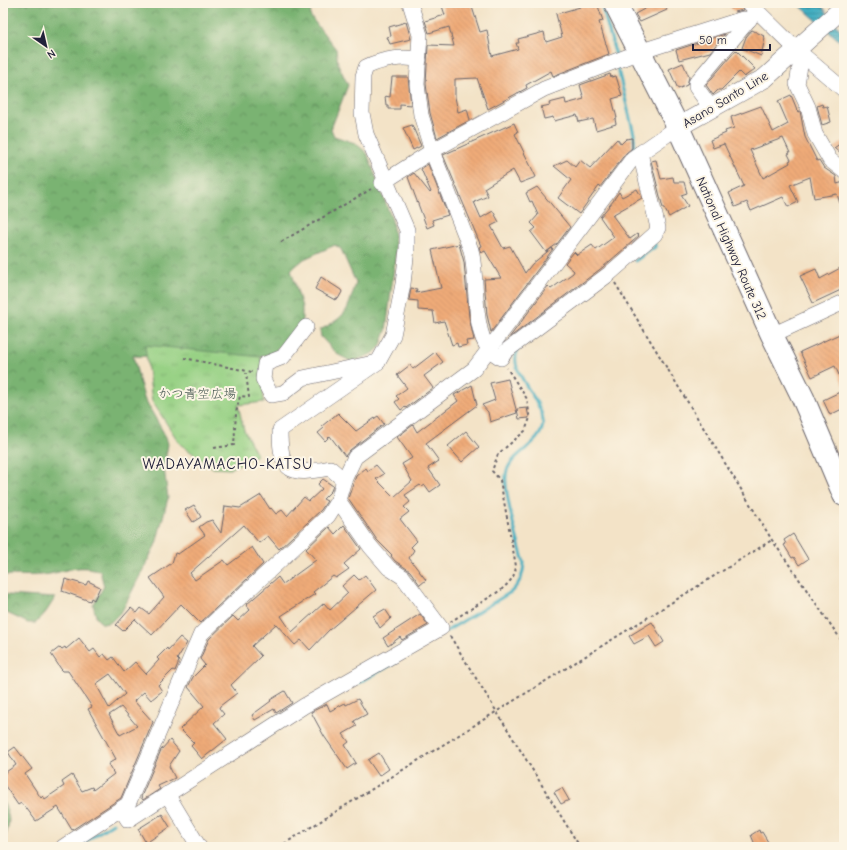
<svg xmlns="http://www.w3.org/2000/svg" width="847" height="850" font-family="'Comic Neue','Klee One',sans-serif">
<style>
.forest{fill:url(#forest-crowns);stroke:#4e6a56}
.park{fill:url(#park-tufts);stroke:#5d7a60}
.water{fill:url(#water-rules);stroke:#32687e}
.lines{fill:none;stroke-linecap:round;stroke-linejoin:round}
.stream{stroke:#42aec1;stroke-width:3}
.building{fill:url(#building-back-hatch);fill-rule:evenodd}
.minor-casing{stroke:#6b666c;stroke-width:16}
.major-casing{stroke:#6b666c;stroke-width:20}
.highway-casing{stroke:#6b666c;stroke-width:24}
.path{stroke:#6b666c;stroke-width:2;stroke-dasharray:3 3;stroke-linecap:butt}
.minor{stroke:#fff;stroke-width:15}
.major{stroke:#fff;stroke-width:19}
.highway{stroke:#fff;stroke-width:22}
.labels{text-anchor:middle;stroke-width:4;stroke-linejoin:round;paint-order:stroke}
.street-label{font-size:13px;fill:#22223b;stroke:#fcf5e5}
.park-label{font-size:13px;fill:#455751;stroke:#fcf5e5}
.quarter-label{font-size:15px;letter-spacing:1px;fill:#22223b;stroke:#fcf5e5}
</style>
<defs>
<pattern id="forest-crowns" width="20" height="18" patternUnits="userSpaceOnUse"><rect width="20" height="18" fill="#7ab372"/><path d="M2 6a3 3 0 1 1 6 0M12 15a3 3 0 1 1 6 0" fill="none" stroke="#64915f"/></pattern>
<pattern id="park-tufts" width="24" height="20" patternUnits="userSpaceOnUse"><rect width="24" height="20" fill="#98d185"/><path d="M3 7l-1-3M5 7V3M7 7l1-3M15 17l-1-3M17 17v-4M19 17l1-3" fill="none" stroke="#83b374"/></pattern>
<pattern id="water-rules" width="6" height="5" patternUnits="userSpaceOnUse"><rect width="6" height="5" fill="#42aec1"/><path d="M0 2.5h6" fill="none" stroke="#378d9e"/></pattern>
<pattern id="building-back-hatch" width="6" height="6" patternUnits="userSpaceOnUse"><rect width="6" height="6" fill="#efab78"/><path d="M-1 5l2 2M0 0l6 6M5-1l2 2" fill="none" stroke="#cd9369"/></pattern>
</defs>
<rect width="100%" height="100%" fill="#fcf5e5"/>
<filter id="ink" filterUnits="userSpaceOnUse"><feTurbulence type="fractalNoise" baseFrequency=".025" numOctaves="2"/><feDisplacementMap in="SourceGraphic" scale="8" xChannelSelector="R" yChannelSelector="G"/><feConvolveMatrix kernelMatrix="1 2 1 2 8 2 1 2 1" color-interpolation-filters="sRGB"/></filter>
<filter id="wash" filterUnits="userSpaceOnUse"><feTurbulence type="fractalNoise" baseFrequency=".012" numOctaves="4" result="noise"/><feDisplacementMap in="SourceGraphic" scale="16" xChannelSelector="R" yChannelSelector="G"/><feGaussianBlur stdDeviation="0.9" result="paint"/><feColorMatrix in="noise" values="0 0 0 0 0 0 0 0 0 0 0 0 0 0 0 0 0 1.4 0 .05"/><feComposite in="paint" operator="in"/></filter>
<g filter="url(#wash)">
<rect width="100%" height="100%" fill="#f3e3c7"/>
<g class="forest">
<path d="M 3,3 L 312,3 L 310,16 L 336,49 L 338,64 L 348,85 L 331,129 L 334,136 L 355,143 L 367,153 L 392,220 L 396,251 L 386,331 L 380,347 L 374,353 L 352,362 L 337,354 L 321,337 L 320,330 C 349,314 346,313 356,283 L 341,249 L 335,245 L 304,259 L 291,270 L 302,307 L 302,323 L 300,330 L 274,352 L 267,355 L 230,359 L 133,356 L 144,398 L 166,437 L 168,444 L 164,468 L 168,498 L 156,544 L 122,611 L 111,622 L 103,624 L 97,619 L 93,605 L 104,586 L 100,571 C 77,562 62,574 41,575 C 29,576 16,575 3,575 Z"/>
<polygon points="3,592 7,595 55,598 46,612 36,623 28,623 3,611"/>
<path d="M 3,802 C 13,820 8,827 3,845 Z"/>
</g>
<polygon class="park" points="145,345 261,357 264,402 238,405 244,430 257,455 230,469 213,468 180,444 152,401"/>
<polygon class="water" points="797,3 820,3 844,35 844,45"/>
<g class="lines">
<g class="stream">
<polyline points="601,3 616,56"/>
<polyline points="617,66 634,134 635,150"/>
<polyline points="635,261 655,247 655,244"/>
<path d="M 445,632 L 511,592 C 520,583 523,576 524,563 C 519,544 501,487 507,470 C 514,451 543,444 543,422 C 543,399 506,371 518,350"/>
<polyline points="359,683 396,662"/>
<polyline points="77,847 113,823"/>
</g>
</g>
<g id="blocks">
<g class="building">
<polygon points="441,3 468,3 472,7 480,32 487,30 492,56 518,49 516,43 519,43 518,39 544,32 546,42 562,37 556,14 580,7 579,5 592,3 594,7 598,6 603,21 599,22 609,54 553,76 551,71 526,85 527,88 488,109 477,78 455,79 455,97 458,112 467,109 470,120 437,138 430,113 426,84 428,45 454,46 449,27 429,33 425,21 445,15"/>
<polygon points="646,3 663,3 667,10 640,22 635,14 648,7"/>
<polygon points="726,3 740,3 743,10 735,12"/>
<polygon points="406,22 411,39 390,44 387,37 391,36 389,27"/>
<polygon points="752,30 764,36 763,37 765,38 761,56 742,48 746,37"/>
<polygon points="725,34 710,52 679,60 676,50"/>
<polygon points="736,50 755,69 744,77 739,72 721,90 718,90 713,95 706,85"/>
<polygon points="683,63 689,77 687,85 678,89 669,69"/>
<polygon points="610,74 611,77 616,76 622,96 612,99 617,118 615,119 616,124 596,130 593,119 579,122 577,115 554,121 553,117 544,119 541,107 550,105 549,103 565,99 566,104 584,99 580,85"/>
<polygon points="392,77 408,77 411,105 400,104 400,109 388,109 388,105 386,105 385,96 390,97"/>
<path d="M 791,95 L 798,112 L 800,111 L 805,137 L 817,161 L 819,160 L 824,168 L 836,176 L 837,184 L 844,182 L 844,209 L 842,210 L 837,194 L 814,198 L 810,177 L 790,185 L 798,202 L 788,207 L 783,197 L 751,211 L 747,202 L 735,207 L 729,193 L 744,186 L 724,144 L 713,148 L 710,140 L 726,133 L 725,131 L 734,128 L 731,117 L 761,106 L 773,132 L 788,124 L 778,101 ZM 783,138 L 790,153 L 788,154 L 791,160 L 789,161 L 790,163 L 763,178 L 750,150 Z"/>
<polygon points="822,104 823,107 827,106 831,122 822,125 817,106"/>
<polygon points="514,123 518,132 515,134 536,177 520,183 513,170 484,188 488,196 474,202 481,218 493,211 499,222 491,226 503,248 510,246 525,273 532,264 552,248 553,249 491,332 487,315 484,279 501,278 485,251 481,253 479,247 481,246 443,155"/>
<polygon points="412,125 421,146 413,150 403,128"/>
<polygon points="632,138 632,148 626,153 600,187 599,186 579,214 558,198 571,180 554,166 567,160 575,167 580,160 590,168 617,139 621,144 626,139"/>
<polygon points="844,141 844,157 834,148"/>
<polygon points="656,160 661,179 673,177 674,182 684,182 687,193 681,195 688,206 669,217 664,208 663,208 651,161"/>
<polygon points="428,164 448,215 432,220 434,225 427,228 408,177 414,173 430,193 431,192 421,169"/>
<polygon points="537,187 570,227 557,244 546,252 531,232 536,228 531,223 538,215 532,201 530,202 526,193"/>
<polygon points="637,189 642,198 612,215 630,239 637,234 639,236 603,267 509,338 548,286 551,289 573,273 574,271 565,263 574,252 577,255 592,245 596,250 614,237 600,217 614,200 614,199 619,192 622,197"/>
<polygon points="459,244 464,262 469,317 474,340 466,341 467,345 458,347 457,343 452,345 444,321 435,323 433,311 418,310 418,301 409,300 411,288 417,289 416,293 441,288 432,250"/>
<polygon points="844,266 844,292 843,289 813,303 800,276 816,269 820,279"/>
<polygon points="321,277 341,290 342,292 338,299 336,298 335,300 315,289"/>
<polygon points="844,332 844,386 835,366 812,377 800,352"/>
<polygon points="435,352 443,362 424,376 433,388 406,408 405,407 401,410 395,402 399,399 396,396 407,388 397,375 410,365 413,369"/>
<polygon points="508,379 517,413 490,422 488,412 482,405 495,400 490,383"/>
<polygon points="472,385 477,405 426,443 439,461 428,468 440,485 430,492 425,485 422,487 420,485 405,495 410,502 404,507 409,512 400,519 417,541 411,547 414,550 409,558 426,580 420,585 410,571 395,561 391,556 392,555 377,540 348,498 356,476 366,468 368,471 376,465 384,474 376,479 394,497 412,481 402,464 412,458 397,437 413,425 417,432 458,401 454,395"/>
<polygon points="844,390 844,408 830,415 823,400"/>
<polygon points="527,408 529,418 519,419 517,409"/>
<polygon points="338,413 356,431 378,416 384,424 350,450 345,456 330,436 325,441 318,433 324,428 322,426"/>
<polygon points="466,431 479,447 462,462 448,446"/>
<polygon points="323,479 333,486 331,491 323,499 327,501 321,510 279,549 268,536 259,543 244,525 190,573 195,580 224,560 228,565 252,547 263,564 200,623 181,604 152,635 135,619 123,631 116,625 131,608 137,613 141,608 149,614 164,597 150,578 172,563 175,553 178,554 205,535 199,527 206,522 212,520 221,533 225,506 240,508 261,495 270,509 271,508 276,514 282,510 287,516 304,497 309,501 322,489 318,484"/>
<polygon points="194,505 201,517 193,522 185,510"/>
<polygon points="344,525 361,549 344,564 349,569 336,578 333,576 313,592 315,594 281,616 292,632 324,603 330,610 348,593 342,586 354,575 359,580 365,575 376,590 329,630 310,650 301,640 295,645 276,624 252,646 261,656 231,685 237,693 220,706 219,708 224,714 214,723 227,739 202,759 191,746 194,743 180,729 204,706 188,687 193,677 205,665 200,659 209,639 233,616 238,621 250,610 246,605 278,577 283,584 316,560 306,549 329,527 335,534"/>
<polygon points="793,534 808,559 799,565 794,557 792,558 784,545 786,544 784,540"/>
<polygon points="65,579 86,585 88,581 100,587 94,600 91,598 90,601 62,591"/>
<polygon points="385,609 391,618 380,628 373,616"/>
<polygon points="420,614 428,625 402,640 400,637 388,646 383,638"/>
<polygon points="652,622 664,642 656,647 649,636 634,644 629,636"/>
<path d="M 180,637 L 187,643 L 177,659 L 179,661 L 175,671 L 173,670 L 158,685 L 162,691 L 151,700 L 144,692 L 134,701 L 153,722 L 121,798 L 72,830 L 58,807 L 36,821 L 24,805 L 23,806 L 21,803 L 18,805 L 3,783 L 3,774 L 16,765 L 8,752 L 15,747 L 32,769 L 25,774 L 41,798 L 43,796 L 45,799 L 64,786 L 62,782 L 72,775 L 82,791 L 92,787 L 93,790 L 114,774 L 108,764 L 116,759 L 88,709 L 92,707 L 68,671 L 63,671 L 61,669 L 51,654 L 60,647 L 62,649 L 65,647 L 66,649 L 79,638 L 90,652 L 94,649 L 100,657 L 104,654 L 109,660 L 113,657 L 124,672 L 135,662 L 146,674 L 159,660 L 157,658 L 167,648 L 168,650 ZM 110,674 L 125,694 L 109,708 L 96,684 ZM 121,707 L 137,726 L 120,735 L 109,715 Z"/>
<polygon points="285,691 292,703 276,713 274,709 255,720 252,715 271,701 270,700"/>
<polygon points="358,699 367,714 354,721 357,726 343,734 349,742 345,745 356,763 347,769 324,736 311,712 327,704 330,711 345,703 346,705"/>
<polygon points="170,740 179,751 169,766 175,778 158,786 160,789 143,800 141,797 161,750"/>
<polygon points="379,753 389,769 379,776 368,760"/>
<polygon points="562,788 569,800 561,804 554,792"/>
<polygon points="162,814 170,827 146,843 138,829"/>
<polygon points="759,830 760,833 762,832 771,847 756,847 751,835"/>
</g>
</g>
</g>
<g filter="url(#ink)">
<use href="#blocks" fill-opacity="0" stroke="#6b666c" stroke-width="1"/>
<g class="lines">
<defs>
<g id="minor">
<path d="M 410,3 L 420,35 L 417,84 L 421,115 L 432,151 L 471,250 C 478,277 472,329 489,349 C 492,353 497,355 501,358 L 506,351 L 609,274 L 655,234 L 658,228 L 640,153"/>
<polyline points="749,3 797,50 844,90"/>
<polyline points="797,50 800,66 797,84 808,107 815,134 830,160 844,171"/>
<polyline points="712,109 696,87 696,83 752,16"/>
<polyline points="382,183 432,151 544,89 639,52 743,19 749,20"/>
<path d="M 306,327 L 283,357 L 265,364 L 263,379 L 271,395 L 283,393 L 303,378 L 378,362 L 280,430 C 280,473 289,476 330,468 L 344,480"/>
<polyline points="772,335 844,302"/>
<path d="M 378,362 L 393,335 L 403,284 L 407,249 L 407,230 L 366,134 L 362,113 L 363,76 L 366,67 C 380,60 404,55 419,60"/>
<polyline points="167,794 199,847"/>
<polyline points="121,809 128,820 304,706 441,628 403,577 389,568 370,546 338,500"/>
<polyline points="63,847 128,804 201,634 328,516 338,500 344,480 355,457 474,369 633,158 678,127"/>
</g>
<polyline id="major" points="678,127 765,78 844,7"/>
<polyline id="highway" points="615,3 678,127 772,335 803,398 844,495"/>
</defs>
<use href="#minor" class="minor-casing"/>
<use href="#major" class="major-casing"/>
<use href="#highway" class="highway-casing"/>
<g class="path">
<polyline points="281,242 371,189"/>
<polyline points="615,283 772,540 844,644"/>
<polyline points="184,358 252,372"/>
<polyline points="214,448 234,445 236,413 240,396 249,397 246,373"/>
<path d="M 450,622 L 501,590 C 509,583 515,577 516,566 L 500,480 L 492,471 L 498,454 L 525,431 L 530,418 L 527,399 L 507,368"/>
<polyline points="450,636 580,847"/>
<polyline points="279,847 772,540"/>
</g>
<use href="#minor" class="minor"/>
<use href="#major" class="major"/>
<use href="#highway" class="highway"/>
</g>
</g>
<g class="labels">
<g class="street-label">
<text transform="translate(725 99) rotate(-31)" y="5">Asano Santo Line</text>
<text transform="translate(732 248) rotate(66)" y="5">National Highway Route 312</text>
</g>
<g class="park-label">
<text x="197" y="398">かつ青空広場</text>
</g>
<g class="quarter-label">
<text x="228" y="469">WADAYAMACHO-KATSU</text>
</g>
</g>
<rect width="847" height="850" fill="none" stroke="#fcf5e5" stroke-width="16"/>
<g transform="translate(46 46) rotate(146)" stroke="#fcf5e5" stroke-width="3" paint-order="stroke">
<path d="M0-3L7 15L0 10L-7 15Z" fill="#22223b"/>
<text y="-6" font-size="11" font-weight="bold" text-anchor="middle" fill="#22223b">N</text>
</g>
<path d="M693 44v6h77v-6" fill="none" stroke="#22223b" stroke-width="2"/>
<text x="699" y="44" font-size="12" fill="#22223b" stroke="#fcf5e5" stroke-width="3" paint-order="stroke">50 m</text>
</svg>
